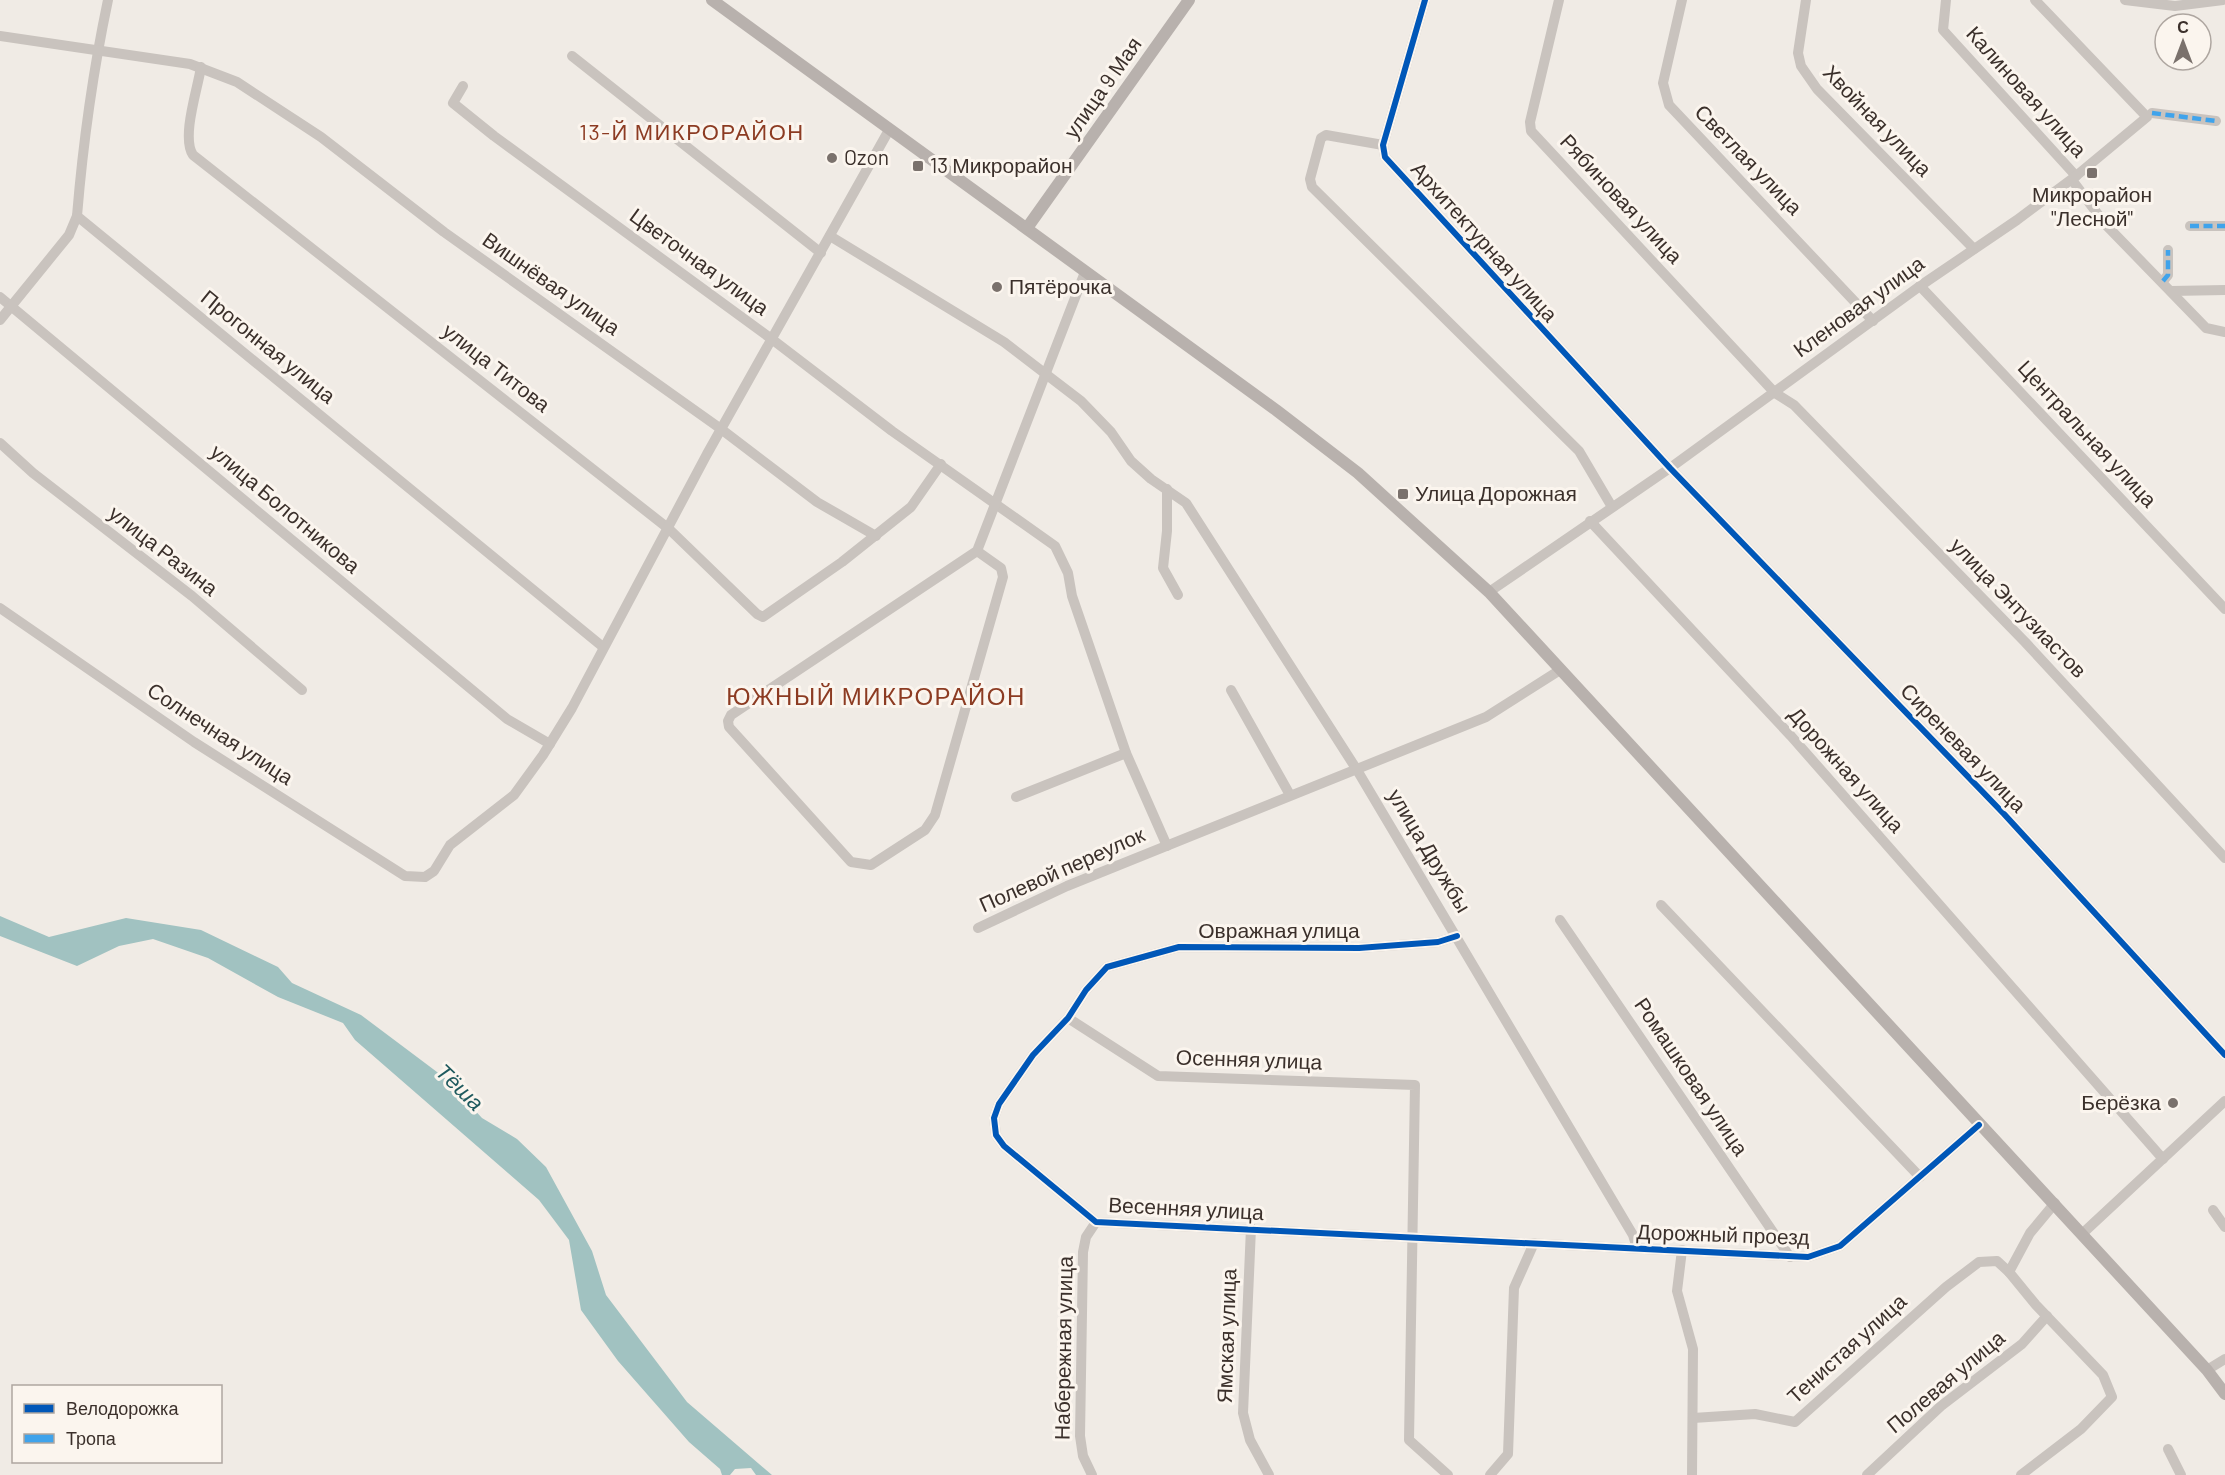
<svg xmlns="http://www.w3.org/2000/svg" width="2225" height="1475" font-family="Barlow,sans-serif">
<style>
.water{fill:#a1c2c1}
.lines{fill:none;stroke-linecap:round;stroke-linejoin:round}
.minor{stroke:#c9c3be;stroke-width:10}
.major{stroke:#b8b1ad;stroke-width:12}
.quiet{stroke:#3fa3eb;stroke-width:4.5;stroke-dasharray:9 4.5;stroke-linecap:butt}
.cycleway-casing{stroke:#fbf5ee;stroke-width:10}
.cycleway{stroke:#0057b8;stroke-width:6}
.poi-dot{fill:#7a716c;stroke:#fbf5ee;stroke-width:2}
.labels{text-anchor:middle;stroke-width:6;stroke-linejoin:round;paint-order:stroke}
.street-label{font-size:21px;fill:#3b302b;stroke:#fbf5ee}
.poi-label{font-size:21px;fill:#3b302b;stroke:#fbf5ee;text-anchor:start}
.neighbourhood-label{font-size:22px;letter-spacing:1.5px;fill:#8c3b22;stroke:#fbf5ee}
.water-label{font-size:22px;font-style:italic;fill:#1f5a5e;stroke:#fbf5ee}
.quarter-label{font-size:24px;letter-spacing:1.5px;fill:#8c3b22;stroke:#fbf5ee}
</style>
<rect width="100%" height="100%" fill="#f0ebe5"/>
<polygon class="water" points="0,916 49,937 126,918 201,930 278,967 292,983 361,1015 445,1078 482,1118 517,1139 546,1167 592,1251 606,1295 687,1402 772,1475 756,1475 751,1468 735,1469 730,1475 722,1475 720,1469 689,1442 618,1361 581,1310 569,1240 539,1200 355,1040 343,1023 278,997 208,958 153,939 119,946 77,966 0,936"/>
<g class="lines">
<g class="minor">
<path d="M 108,0 C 93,71 83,143 77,216 L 603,647"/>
<polyline points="1425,0 1383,145 1385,157 1670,468 2004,814 2225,1055"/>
<polyline points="1559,0 1530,122 1531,131 1775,393 1794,405 2025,642 2225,858"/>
<polyline points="1682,0 1663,83 1669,105 1873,321"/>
<polyline points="1806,0 1798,53 1801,66 1817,89 1974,249"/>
<polyline points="1946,0 1943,30 2076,176"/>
<polyline points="2125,0 2175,6 2223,0"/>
<polyline points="0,36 190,64 237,82 321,137 444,232 721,429 817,502 876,536"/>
<polyline points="572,56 821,253"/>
<path d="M 201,67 C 198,88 181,137 193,155 L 669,529 L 757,614 L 763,617 L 842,562 L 911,507 L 941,464"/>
<polyline points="463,86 453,103 494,136 773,340 892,431 1055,546 1068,573 1072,596 1126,753 1167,846"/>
<polyline points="2152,113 2216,121"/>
<polyline points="1383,145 1326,135 1321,138 1310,179 1312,187 1579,451 1612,507"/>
<polyline points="2072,180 2106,225 2206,328 2225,332"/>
<polyline points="2190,226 2225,226"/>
<polyline points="830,236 1004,342 1081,401 1111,432 1131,461 1151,479 1186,503 1357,770 1633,1235 1637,1248"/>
<polyline points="2163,281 2168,275 2168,250"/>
<polyline points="1920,286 2225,609"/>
<polyline points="2171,291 2225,290"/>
<polyline points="0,297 507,719 550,744"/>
<polyline points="0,320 69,235 77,216"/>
<polyline points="0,443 33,473 192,596 302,690"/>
<polyline points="1167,489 1167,531 1163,568 1178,595"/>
<polyline points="1590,521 1791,736 2163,1159"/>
<polyline points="977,551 731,715 728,721 729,727 851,862 871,865 925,830 935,815 1003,577 1001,568 977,551 1085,272"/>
<polyline points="1489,592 1670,468 1920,286 2017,220 2076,176 2147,117 2035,0"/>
<polyline points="0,608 194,742 405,876 425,877 434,871 450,845 514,795 543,755 572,708 707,454 889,130"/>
<polyline points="1231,690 1290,795"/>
<polyline points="1016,797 1126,753"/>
<polyline points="1661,905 1920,1177"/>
<polyline points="1560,920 1790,1257"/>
<polyline points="978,928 1067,886 1486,717 1560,670"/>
<polyline points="1457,936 1438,942 1359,948 1179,947 1107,967 1086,990 1068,1018 1033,1055 999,1104 994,1118 996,1135 1004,1146 1096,1222 1808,1257 1840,1246 1979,1125"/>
<polyline points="1068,1018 1158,1076 1415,1085 1409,1440 1448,1475"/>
<polyline points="2213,1210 2225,1227"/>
<polyline points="1251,1228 1243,1413 1250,1440 1269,1475"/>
<polyline points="2083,1233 2225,1101"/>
<polyline points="1682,1250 1677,1291 1693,1349 1692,1475"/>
<polyline points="2207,1370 2225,1359"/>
<polyline points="1693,1418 1755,1414 1795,1422 1946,1287 1979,1262 1997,1261 2009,1272"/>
<polyline points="2168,1449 2181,1475"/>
<polyline points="1092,1475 1083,1456 1080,1436 1083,1252 1086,1237 1096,1222"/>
<polyline points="1490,1475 1508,1454 1514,1288 1534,1243"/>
<polyline points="1867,1475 1941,1406 2022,1344 2047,1316"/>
<polyline points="2021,1475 2081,1429 2112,1397 2103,1375 2036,1305 2009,1272 2030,1233 2055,1203"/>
</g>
<g class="major">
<polyline points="712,0 1276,410 1358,473 1489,592 2207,1370 2225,1394"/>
<polyline points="1027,228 1189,0"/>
</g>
<g class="quiet">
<polyline points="2152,113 2216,121"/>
<polyline points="2190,226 2225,226"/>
<polyline points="2163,281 2168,275 2168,250"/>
</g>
<defs>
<g id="cycleway">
<polyline points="1425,0 1383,145 1385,157 1670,468 2004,814 2225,1055"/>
<polyline points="1457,936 1438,942 1359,948 1179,947 1107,967 1086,990 1068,1018 1033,1055 999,1104 994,1118 996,1135 1004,1146 1096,1222 1808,1257 1840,1246 1979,1125"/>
</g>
</defs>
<use href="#cycleway" class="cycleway-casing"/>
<use href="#cycleway" class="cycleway"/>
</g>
<g class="poi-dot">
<circle cx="832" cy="158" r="6"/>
<rect x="912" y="160" width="12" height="12" rx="3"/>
<rect x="2086" y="167" width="12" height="12" rx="3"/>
<circle cx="997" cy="287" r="6"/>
<rect x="1397" y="488" width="12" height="12" rx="3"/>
<circle cx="2173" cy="1103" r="6"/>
</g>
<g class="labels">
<g class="street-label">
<text transform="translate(1103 88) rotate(-55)" y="7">улица 9 Мая</text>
<text transform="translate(2026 92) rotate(48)" y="7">Калиновая улица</text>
<text transform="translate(1877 121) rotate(46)" y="7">Хвойная улица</text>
<text transform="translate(1748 160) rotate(46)" y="7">Светлая улица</text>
<text transform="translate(1621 199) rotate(47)" y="7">Рябиновая улица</text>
<text transform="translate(1484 242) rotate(48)" y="7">Архитектурная улица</text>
<text transform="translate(699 262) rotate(36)" y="7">Цветочная улица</text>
<text transform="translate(551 284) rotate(35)" y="7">Вишнёвая улица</text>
<text transform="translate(1859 307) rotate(-36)" y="7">Кленовая улица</text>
<text transform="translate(268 347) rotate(39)" y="7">Прогонная улица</text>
<text transform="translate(496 368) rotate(38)" y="7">улица Титова</text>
<text transform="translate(2087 434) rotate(47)" y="7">Центральная улица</text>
<text transform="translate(285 509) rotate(40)" y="7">улица Болотникова</text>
<text transform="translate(163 551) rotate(38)" y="7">улица Разина</text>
<text transform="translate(2018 608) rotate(46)" y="7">улица Энтузиастов</text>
<text transform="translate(220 734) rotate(33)" y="7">Солнечная улица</text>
<text transform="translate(1963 748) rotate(46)" y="7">Сиреневая улица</text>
<text transform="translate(1846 770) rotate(48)" y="7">Дорожная улица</text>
<text transform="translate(1429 851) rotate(59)" y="7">улица Дружбы</text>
<text transform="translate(1062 870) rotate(-24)" y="7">Полевой переулок</text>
<text x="1279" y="938">Овражная улица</text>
<text transform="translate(1249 1060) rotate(2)" y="7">Осенняя улица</text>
<text transform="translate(1691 1077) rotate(56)" y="7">Ромашковая улица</text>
<text transform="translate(1186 1209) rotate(3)" y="7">Весенняя улица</text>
<text transform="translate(1723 1235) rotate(2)" y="7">Дорожный проезд</text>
<text transform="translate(1227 1336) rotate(-88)" y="7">Ямская улица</text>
<text transform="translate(1064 1348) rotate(-89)" y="7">Набережная улица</text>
<text transform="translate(1847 1349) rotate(-42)" y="7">Тенистая улица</text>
<text transform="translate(1946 1382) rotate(-40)" y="7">Полевая улица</text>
</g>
<g class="poi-label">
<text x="844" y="165">Ozon</text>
<text x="930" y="173">13 Микрорайон</text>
<text x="2092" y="202" text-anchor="middle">Микрорайон<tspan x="2092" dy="24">"Лесной"</tspan></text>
<text x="1009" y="294">Пятёрочка</text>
<text x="1415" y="501">Улица Дорожная</text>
<text x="2161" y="1110" text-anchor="end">Берёзка</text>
</g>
<g class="neighbourhood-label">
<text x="692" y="140">13-Й МИКРОРАЙОН</text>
</g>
<g class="water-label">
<text transform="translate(460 1087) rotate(44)" y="8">Тёша</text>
</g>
<g class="quarter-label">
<text x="876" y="705">ЮЖНЫЙ МИКРОРАЙОН</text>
</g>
</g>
<rect x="12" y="1385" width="210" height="78" fill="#fbf5ee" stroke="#aea6a0" stroke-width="1.5"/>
<rect x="24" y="1404" width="30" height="9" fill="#0057b8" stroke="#aea6a0" stroke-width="1.5"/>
<text x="66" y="1415" font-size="18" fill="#3b302b">Велодорожка</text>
<rect x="24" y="1434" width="30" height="9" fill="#3fa3eb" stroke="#aea6a0" stroke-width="1.5"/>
<text x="66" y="1445" font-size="18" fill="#3b302b">Тропа</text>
<g transform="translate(2183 42)"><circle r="28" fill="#fbf5ee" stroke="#aea6a0" stroke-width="1.5"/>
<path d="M0-4.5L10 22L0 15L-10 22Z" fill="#7a716c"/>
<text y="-9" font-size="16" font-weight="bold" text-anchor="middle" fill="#3b302b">С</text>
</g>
</svg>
